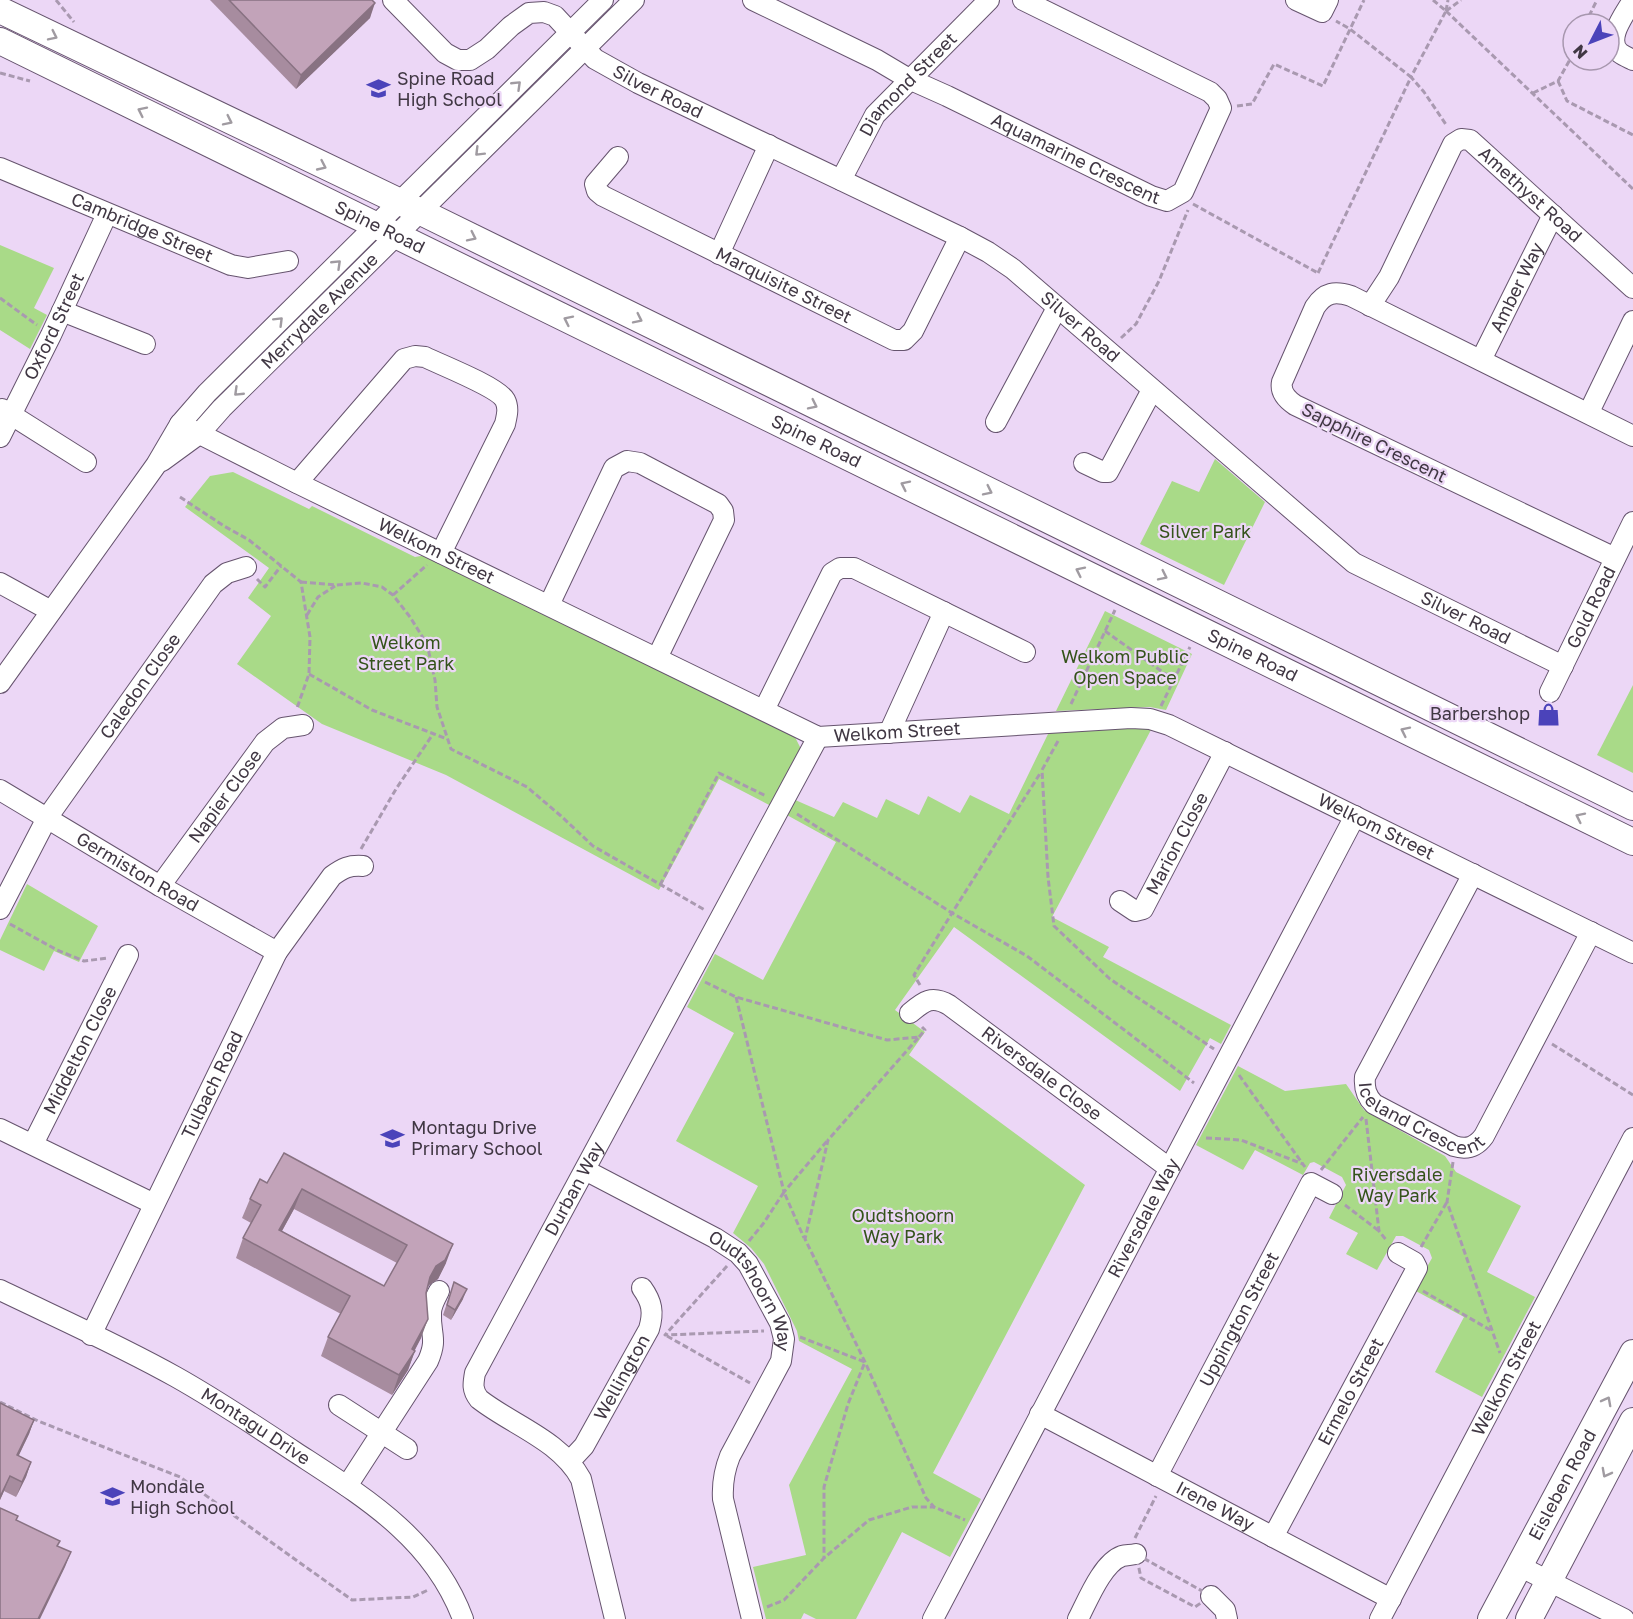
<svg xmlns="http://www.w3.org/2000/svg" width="1633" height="1619" font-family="'Golos Text',sans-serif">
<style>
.green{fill:#a9da88}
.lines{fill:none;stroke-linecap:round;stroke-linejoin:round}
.minor-casing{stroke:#66546e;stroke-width:22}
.major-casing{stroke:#66546e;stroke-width:28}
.path{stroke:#a999b0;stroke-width:3;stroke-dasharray:6 3;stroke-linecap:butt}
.minor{stroke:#fff;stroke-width:20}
.major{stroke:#fff;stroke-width:26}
.wall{fill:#a78c9f;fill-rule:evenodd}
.shaded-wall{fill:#887282}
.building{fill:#c2a3b9;stroke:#887282;stroke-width:1.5;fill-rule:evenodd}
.oneway{stroke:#a09ba1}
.labels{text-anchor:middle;stroke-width:4.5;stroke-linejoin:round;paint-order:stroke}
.poi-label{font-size:18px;fill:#403743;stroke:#ecd7f6;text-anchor:start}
.street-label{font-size:18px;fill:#403743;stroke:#ecd7f6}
.park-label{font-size:18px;fill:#34531a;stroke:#ecd7f6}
</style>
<rect width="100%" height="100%" fill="#ecd7f6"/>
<g class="green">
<polygon points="0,245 54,268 34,308 47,315 30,349 0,330"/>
<polygon points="1215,459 1265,502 1224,585 1140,544 1172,481 1199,492"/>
<polygon points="233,472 309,509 312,506 415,557 426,555 795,737 801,749 771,806 719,779 659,890 446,775 322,724 237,664 271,616 248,598 269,568 185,507 210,476"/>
<polygon points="1105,611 1192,654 1166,710 1150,707 1056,711"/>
<polygon points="1633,685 1633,773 1597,755"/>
<polygon points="1149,726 1152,728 1052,917 1109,947 1103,957 1231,1025 1221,1044 1210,1038 1180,1091 954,927 895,1010 925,1032 909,1055 1085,1185 933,1473 981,1499 950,1557 902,1532 856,1619 816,1619 804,1613 801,1619 766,1619 753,1567 806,1555 789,1485 852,1369 799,1341 797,1331 764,1264 751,1248 733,1233 758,1186 676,1141 734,1033 687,1007 715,954 763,980 836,842 785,814 793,799 834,817 843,802 877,818 886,799 919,815 928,796 960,813 970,795 1009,814 1049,732"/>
<polygon points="27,884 98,926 79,962 54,951 44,971 0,950 0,940"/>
<polygon points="1238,1066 1285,1091 1346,1084 1364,1110 1445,1156 1456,1172 1521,1206 1487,1272 1535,1297 1482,1397 1435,1372 1464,1317 1414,1290 1432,1258 1429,1250 1403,1236 1396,1236 1377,1270 1346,1254 1358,1233 1329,1218 1346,1185 1342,1177 1314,1162 1310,1163 1303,1175 1255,1150 1243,1170 1196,1145"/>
</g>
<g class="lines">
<defs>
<g id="minor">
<path id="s1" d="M 393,0 L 445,53 L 458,60 L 470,60 L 487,49 L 511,26 L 529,13 L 544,12 L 555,16 L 595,59 L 638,83 L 960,237 L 988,252 L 1013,269 L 1354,563 L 1563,666"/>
<path id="s2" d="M 753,0 L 877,60 L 909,79 L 947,96 L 1151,196 L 1167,201 L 1183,192 L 1221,108 L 1217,99 L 1210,92 L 1023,0"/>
<polyline points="1296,0 1322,12 1328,0"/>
<path d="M 1633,0 C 1625,14 1604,40 1620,53 C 1624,56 1629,58 1633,60"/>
<path id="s3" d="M 618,157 L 595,184 L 597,191 L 603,196 L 894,340 L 904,340 L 913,331 L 960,237"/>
<path id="s4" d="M 0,168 L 231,265 L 248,268 L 288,261"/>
<path id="s5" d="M 841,180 L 875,115 L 989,0"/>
<polyline points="719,254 769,145"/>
<path id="s6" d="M 1370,306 L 1389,277 L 1453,144 L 1461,139 L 1470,140 L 1633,288"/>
<polyline points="62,311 145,344"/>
<path id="s7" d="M 1481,360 L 1553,215"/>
<polyline points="2,409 86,462"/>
<polyline points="1589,412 1633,321"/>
<polyline points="996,422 1057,308"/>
<path id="s8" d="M 180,424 L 297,483 L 818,737 L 1131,718 L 1150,719 L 1169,725 L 1633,953"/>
<path id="s9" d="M 0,437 L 51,335 L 107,214"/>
<path id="s10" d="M 162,461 L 199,434 L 222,408 L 634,0"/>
<polyline points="1084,463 1103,472 1108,472 1152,390"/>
<path d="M 297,483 L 404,359 L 415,356 L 425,357 C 441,365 498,387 505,400 C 509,408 507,415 505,424 L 441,553"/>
<path d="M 1615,558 L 1295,405 C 1286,399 1280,392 1282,382 L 1315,307 C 1325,292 1335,291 1351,296 L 1633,436"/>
<polyline points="0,583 51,611"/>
<polyline points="549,605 614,468 627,461 640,463 718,504 723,511 724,520 657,658"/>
<polyline points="0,683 156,465 180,424 207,393 603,0"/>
<path id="s11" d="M 1550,692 L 1633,522"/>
<polyline points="764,710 832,573 840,568 854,568 1025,652"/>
<polyline points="889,733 944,612"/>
<path id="s12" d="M 0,790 L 160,886 L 277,952"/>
<path id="s13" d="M 1473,874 L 1365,1077 C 1364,1088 1366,1096 1374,1104 L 1454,1146 C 1467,1150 1476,1147 1484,1136 L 1591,932"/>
<path id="s14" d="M 160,886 L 265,742 L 283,728 L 303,725"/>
<path id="s15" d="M 1120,901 L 1135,911 L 1143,909 L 1225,752"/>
<path id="s16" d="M 0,909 L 47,818 L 213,584 L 227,573 L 246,567"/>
<path id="s17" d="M 910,1013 C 924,1001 932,995 949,1005 L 1169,1168"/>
<polyline points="0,1129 154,1204"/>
<path id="s18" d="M 33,1144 L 128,955"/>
<path id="s19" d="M 585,1170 L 715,1238 L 738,1253 L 748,1264 L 780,1323 L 784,1339 L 781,1361 L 730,1456 C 724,1471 722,1483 723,1499 L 752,1619"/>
<path id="s20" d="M 0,1290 C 58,1318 119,1345 176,1377 C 217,1400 256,1426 295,1452 C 364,1497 433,1538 463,1619"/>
<path id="s21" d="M 91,1335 L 277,952 L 332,876 C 343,868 349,865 363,866"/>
<polyline points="339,1405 407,1449"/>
<path id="s22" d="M 1040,1414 L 1391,1599"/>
<path id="s23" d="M 570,1461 L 584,1446 L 649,1329 C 654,1312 652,1302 642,1288"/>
<path id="s24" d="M 1157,1476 L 1311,1183 L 1332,1194"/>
<path d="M 347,1486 L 428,1361 C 438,1338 430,1335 431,1313 C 431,1305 436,1297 439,1291"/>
<path id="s25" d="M 1273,1537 L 1417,1268 L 1414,1262 L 1398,1253"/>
<polyline points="1519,1566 1624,1619"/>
<polyline points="1211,1596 1225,1610 1227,1619"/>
<path id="s26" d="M 615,1619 L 581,1479 C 560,1440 512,1425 479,1399 C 472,1390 473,1384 475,1373 L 818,737"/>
<path id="s27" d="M 933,1619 L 1355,816"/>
<path d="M 1078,1619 C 1087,1602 1102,1563 1122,1556 C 1126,1555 1131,1555 1136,1554"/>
<path id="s28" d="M 1380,1619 L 1633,1138"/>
</g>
<g id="major">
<polyline points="0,10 419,211 1633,807"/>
<path id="s29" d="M 0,41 L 1633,842"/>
<path id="s30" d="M 1491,1619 L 1633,1353"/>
<polyline points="1529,1619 1633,1421"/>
</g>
</defs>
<use href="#minor" class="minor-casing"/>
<use href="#major" class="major-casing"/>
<g class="path">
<polyline points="56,0 74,22"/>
<polyline points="1433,0 1446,11 1411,77 1424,92 1447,126"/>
<polyline points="1446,11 1633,189"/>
<polyline points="1446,11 1461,0"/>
<polyline points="1446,11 1448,0"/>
<polyline points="1585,24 1597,0"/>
<polyline points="0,73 30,81"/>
<polyline points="1558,81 1567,101 1633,135"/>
<polyline points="1533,93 1558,81 1573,54"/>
<polyline points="1237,106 1252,104 1274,64 1323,86 1364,0"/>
<polyline points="1193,204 1318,273"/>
<polyline points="1318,273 1411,77 1350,29 1336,21"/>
<polyline points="0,298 37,325"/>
<polyline points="1121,338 1136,324 1159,281 1188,210"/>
<polyline points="180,497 224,526 249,540 301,582 310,637 309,674 297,708"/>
<polyline points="257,579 265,587 281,566"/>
<polyline points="301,582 336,585 362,583 382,587 393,595 410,617 427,644 435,680 437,707 451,749 527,787 561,816 593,846 705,910"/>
<polyline points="393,595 427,565"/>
<polyline points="307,615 318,597 335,586"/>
<polyline points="1105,631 1174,680"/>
<polyline points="309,674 372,710 447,739"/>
<polyline points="1071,704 1115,610"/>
<polyline points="1161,706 1190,647"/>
<polyline points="1058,741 1042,770 1048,877 1054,926 1110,979 1214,1049"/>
<polyline points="797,814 952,913 1041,772"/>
<polyline points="361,849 396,789 433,734"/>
<polyline points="660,885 719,773 766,796"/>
<polyline points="10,924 57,950 84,961 108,958"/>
<polyline points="705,982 736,997 887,1040 919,1037 828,1140 805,1239 865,1362 926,1498 934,1507 965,1520"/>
<polyline points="920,985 914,975 952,913 1027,956 1194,1083"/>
<polyline points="736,997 784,1192 827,1141"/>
<polyline points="919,1037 925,1030 922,1027"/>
<polyline points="1552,1044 1633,1095"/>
<polyline points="1239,1075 1305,1167"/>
<polyline points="1366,1119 1379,1231 1387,1241"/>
<polyline points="1206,1138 1241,1140 1303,1164"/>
<polyline points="1453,1162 1447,1202 1500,1353"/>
<polyline points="1321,1170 1363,1117"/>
<polyline points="1345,1205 1379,1231"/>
<polyline points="749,1241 763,1224 784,1192 804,1238"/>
<polyline points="1421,1247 1447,1202"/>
<polyline points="727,1266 665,1335 764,1331"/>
<polyline points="1423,1291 1492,1331"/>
<polyline points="667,1336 750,1383"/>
<polyline points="800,1337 865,1362 848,1404 824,1487 824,1558"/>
<polyline points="0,1402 38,1421 180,1477 352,1600 413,1597 428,1590"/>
<polyline points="1135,1538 1156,1496"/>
<polygon points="1136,1554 1211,1596 1195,1607 1141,1578"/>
<polyline points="767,1607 784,1600 824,1558 869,1520 912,1507 934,1507"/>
</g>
<use href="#minor" class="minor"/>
<use href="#major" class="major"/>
</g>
<g class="wall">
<polygon points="210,0 372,0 370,18 296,89"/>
<path d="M 284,1153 L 446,1263 L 438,1279 L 429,1285 L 427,1288 L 421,1338 L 415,1350 L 408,1370 L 392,1395 L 321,1356 L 328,1337 L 341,1314 L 236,1258 L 243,1238 L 251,1223 L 242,1218 L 250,1199 L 267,1183 ZM 294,1209 L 397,1263 L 384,1286 L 282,1231 Z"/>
<polygon points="454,1282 463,1299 451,1320 443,1315"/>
<polygon points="0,1403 34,1420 29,1434 18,1456 31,1462 26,1477 16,1497 4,1491 0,1500"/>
</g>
<g class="shaded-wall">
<polygon points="375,3 370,18 296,89 301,75"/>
<polygon points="302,1189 294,1209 272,1249 279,1230"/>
<polygon points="453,1244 446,1263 438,1279 429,1285 423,1297 430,1277 436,1266"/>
<polygon points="467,1289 463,1299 451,1320 455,1310"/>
<polygon points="428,1319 421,1338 412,1355 415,1351 408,1370 392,1395 399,1375"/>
<polygon points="34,1420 29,1434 12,1470 17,1455"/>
<polygon points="31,1462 26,1477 16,1497 22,1482"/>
<polygon points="10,1476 4,1491 0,1500 0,1497"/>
<polygon points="71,1552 65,1567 40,1619 38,1619"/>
</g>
<g class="building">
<polygon points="229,0 372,0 375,3 301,75"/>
<path d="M 284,1153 L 453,1244 L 445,1260 L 436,1266 L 430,1277 L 426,1293 L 428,1319 L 412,1349 L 415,1351 L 399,1375 L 328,1337 L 350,1296 L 243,1238 L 261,1205 L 250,1199 L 260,1179 L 267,1183 ZM 302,1189 L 407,1245 L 384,1286 L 279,1230 Z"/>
<polygon points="454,1282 467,1289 455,1310 447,1305"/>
<polygon points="0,1403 34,1420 17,1455 31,1462 22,1482 10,1476 0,1497"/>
<polygon points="0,1508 18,1516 16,1520 60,1541 57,1546 71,1552 38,1619 0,1619"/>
</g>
<defs><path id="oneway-chevron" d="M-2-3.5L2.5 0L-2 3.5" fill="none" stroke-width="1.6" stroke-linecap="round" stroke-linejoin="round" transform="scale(1.5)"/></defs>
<g class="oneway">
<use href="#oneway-chevron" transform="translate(53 36) rotate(26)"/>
<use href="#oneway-chevron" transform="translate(517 85) rotate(-44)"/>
<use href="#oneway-chevron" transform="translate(142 111) rotate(-154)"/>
<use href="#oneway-chevron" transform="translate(228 121) rotate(26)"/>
<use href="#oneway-chevron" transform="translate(479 152) rotate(135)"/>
<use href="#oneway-chevron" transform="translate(322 166) rotate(25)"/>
<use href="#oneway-chevron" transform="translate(472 237) rotate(26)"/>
<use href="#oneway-chevron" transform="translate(337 264) rotate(-44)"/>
<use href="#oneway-chevron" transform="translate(638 319) rotate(26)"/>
<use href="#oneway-chevron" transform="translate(568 320) rotate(-154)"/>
<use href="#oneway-chevron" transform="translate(279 321) rotate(-45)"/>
<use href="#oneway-chevron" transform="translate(238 392) rotate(136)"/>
<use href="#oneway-chevron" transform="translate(813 405) rotate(26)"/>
<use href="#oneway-chevron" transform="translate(905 485) rotate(-154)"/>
<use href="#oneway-chevron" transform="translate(988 491) rotate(26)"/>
<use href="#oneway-chevron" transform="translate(1080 571) rotate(-154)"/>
<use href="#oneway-chevron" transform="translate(1163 576) rotate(26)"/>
<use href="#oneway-chevron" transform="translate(1405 731) rotate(-154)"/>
<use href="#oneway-chevron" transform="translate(1580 817) rotate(-154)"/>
<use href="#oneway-chevron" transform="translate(1607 1401) rotate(-62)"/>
<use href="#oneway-chevron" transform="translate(1606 1473) rotate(118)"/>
</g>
<defs>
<symbol id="school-bare" viewBox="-9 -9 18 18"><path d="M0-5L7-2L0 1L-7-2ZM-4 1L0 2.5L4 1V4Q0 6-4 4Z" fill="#4b43ba" stroke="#ecd7f6" stroke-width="2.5" paint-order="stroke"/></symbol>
<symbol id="shop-bare" viewBox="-9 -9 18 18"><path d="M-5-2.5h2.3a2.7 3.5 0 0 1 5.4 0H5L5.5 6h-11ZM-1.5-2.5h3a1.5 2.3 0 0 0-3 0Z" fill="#4b43ba" stroke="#ecd7f6" stroke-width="2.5" paint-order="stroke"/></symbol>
</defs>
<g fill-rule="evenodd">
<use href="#school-bare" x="362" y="72" width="33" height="33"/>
<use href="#shop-bare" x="1532" y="698" width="33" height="33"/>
<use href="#school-bare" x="376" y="1122" width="33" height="33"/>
<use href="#school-bare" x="96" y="1480" width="33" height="33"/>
</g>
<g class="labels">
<g class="poi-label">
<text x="397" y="85">Spine Road<tspan x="397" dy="21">High School</tspan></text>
<text x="1530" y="720" text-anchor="end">Barbershop</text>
<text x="411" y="1134">Montagu Drive<tspan x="411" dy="21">Primary School</tspan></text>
<text x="130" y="1493">Mondale<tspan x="130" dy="21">High School</tspan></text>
</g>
<g class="street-label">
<text dy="6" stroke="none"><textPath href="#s5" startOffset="118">Diamond Street</textPath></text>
<text dy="6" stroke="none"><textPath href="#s1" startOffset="333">Silver Road</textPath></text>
<text dy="6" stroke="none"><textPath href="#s2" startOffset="360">Aquamarine Crescent</textPath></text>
<text dy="6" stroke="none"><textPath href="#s6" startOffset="282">Amethyst Road</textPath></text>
<text dy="6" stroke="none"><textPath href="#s4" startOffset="154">Cambridge Street</textPath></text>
<text dy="6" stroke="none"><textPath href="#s29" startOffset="423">Spine Road</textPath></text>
<text dy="6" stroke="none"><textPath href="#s3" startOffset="252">Marquisite Street</textPath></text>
<text dy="6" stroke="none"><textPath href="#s7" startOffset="81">Amber Way</textPath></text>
<text dy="6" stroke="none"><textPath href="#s10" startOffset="218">Merrydale Avenue</textPath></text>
<text dy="6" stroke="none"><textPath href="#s9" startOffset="123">Oxford Street</textPath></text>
<text dy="6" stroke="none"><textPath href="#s1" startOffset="819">Silver Road</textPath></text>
<text dy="6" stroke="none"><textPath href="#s29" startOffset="909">Spine Road</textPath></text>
<text transform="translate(1374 443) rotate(26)" y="6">Sapphire Crescent</text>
<text dy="6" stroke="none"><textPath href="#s8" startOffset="286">Welkom Street</textPath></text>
<text dy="6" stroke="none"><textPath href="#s11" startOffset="94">Gold Road</textPath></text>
<text dy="6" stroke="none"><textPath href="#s1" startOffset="1305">Silver Road</textPath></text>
<text dy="6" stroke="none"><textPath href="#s29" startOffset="1395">Spine Road</textPath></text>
<text dy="6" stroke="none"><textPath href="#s16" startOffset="264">Caledon Close</textPath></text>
<text dy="6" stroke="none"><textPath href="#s8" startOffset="790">Welkom Street</textPath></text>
<text dy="6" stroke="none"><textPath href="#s14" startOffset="111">Napier Close</textPath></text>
<text dy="6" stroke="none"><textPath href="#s8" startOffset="1294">Welkom Street</textPath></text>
<text dy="6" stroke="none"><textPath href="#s15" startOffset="100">Marion Close</textPath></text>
<text dy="6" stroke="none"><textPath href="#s12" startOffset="160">Germiston Road</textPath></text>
<text dy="6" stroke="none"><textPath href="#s18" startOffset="105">Middelton Close</textPath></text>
<text dy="6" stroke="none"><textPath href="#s17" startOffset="159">Riversdale Close</textPath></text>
<text dy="6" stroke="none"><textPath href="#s21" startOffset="278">Tulbach Road</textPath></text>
<text dy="6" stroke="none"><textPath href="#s13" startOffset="308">Iceland Crescent</textPath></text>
<text dy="6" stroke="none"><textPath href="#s26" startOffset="512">Durban Way</textPath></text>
<text dy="6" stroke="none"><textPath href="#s27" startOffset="453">Riversdale Way</textPath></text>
<text dy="6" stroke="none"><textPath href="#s19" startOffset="213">Oudtshoorn Way</textPath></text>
<text dy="6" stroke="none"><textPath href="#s24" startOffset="177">Uppington Street</textPath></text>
<text dy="6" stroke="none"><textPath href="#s23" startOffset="99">Wellington</textPath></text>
<text dy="6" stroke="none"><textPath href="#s28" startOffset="272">Welkom Street</textPath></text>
<text dy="6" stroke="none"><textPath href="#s25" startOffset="165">Ermelo Street</textPath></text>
<text dy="6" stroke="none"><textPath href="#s20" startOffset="290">Montagu Drive</textPath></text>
<text dy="6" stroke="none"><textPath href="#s30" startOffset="152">Eisleben Road</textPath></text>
<text dy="6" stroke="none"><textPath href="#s22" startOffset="198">Irene Way</textPath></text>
</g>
<g class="park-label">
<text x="1205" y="538">Silver Park</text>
<text x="406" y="649">Welkom<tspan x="406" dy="21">Street Park</tspan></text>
<text x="1125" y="663">Welkom Public<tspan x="1125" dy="21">Open Space</tspan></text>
<text x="1397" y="1181">Riversdale<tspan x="1397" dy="21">Way Park</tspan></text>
<text x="903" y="1222">Oudtshoorn<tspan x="903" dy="21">Way Park</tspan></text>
</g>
</g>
<g transform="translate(1591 42) rotate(228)"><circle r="28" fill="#ecd7f6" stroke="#a797ae" stroke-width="1.5"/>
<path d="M0-4.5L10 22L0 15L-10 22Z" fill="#4b43ba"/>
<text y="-9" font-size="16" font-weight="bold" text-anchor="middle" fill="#403743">N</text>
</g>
</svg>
